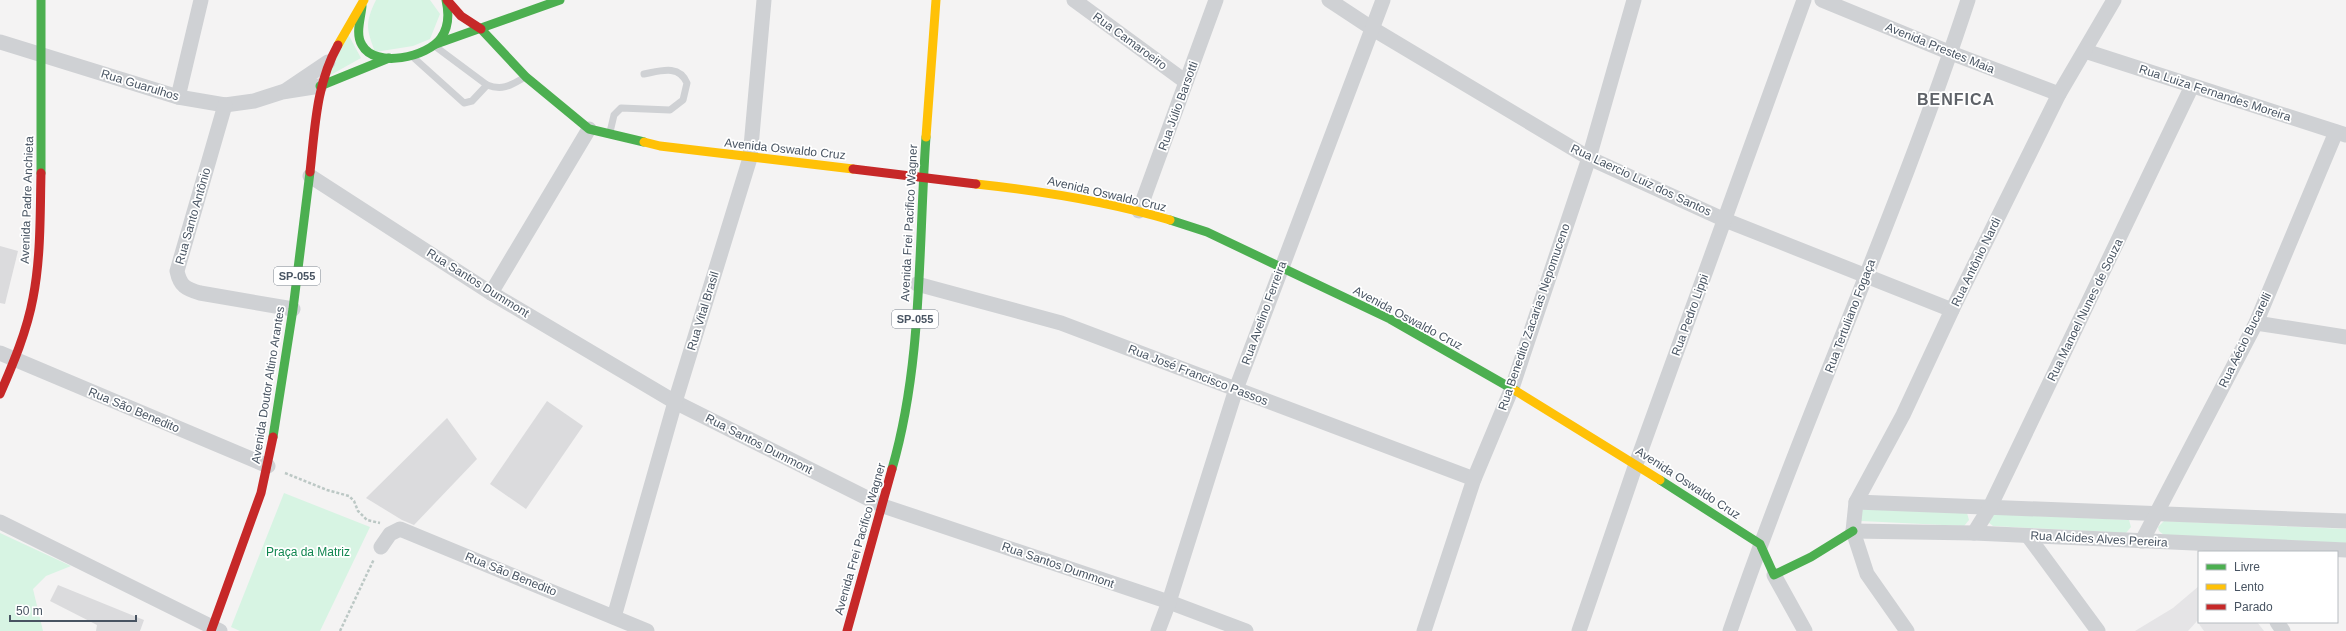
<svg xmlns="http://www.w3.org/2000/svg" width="2346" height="631" font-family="Arial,sans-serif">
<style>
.education{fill:#e5e4e6}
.green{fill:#d7f4e3}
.building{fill:#dbdbdd}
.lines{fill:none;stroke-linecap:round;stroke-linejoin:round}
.path{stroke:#bcc8c5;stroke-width:2.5;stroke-dasharray:3 2;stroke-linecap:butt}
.lane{stroke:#cfd1d4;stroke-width:7}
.street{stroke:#cfd1d4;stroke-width:15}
.fast{stroke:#4caf50;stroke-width:9}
.slow{stroke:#ffc107;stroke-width:9}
.jam{stroke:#c62828;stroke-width:9}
.labels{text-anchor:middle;stroke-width:3.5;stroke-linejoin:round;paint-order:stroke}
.shield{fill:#fff;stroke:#7f8791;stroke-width:1}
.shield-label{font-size:11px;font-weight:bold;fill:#485462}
.street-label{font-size:12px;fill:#485462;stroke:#fff}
.park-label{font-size:12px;fill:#108650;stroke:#fff}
.district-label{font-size:16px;font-weight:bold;letter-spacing:1px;fill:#5e6268;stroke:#fff}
</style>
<rect width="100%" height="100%" fill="#f4f3f3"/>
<polygon class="education" points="2199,586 2199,622 2257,622 2264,631 2204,631 2197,621 2188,631 2135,631 2173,608"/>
<g class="green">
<path d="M 376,0 L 430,0 L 440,14 L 430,39 L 413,46 L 375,52 C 366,28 365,23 376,0 Z"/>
<polygon points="348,34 361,58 327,77"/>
<polygon points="284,493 370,527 320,631 240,631 231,627"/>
<polygon points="1858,509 1967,513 1969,520 1964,526 1861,521"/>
<polygon points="1990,514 2129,520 2131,527 2126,533 1993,526 1988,522"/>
<polygon points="2164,521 2346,529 2346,543 2164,535 2159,531 2158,527"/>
<polygon points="0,533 71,566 46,576 33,589 43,631 0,631"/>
</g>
<g class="building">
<polygon points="0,246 18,251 5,304 0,303"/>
<polygon points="547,401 583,426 526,509 490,484"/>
<polygon points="447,418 477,459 414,525 402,520 366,498"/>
<polygon points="58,585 144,620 140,631 96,631 97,625 50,601"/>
</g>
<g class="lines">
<g class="path">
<polyline points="285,473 327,490 349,496 354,501 358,511 367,520 380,523"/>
<polyline points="340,631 374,559"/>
</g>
<g class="lane">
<path d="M 436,47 L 487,85 C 503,91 511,85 525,77"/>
<polyline points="414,58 464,103 472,101 487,85"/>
<path d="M 610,132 L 614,115 L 621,108 L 670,110 L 683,100 L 687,83 C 679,64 660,71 644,74"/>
</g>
<g class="street">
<polyline points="1074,0 1186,82"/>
<polyline points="1329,0 1373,29 1589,158 1725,220 1952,310"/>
<polyline points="1822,0 1951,53 2059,94"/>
<polyline points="0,42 178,97 225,105 254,101 282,92 320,86"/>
<polyline points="2085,51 2346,135"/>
<polyline points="285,91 328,62"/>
<polyline points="178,97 201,0"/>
<path d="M 225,105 L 177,271 C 180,286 186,289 200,293 L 293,309"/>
<polyline points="310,176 491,293 675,402 883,506 1169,602 1246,631"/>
<polyline points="1139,211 1216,0"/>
<polyline points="917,284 1061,323 1474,479"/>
<polyline points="491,293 589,129"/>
<polyline points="2256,323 2346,337"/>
<polyline points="0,353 268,466"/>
<polyline points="1856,502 2346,521"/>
<polyline points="0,522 220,631"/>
<polyline points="1853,531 1974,533 2346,550"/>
<polyline points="1974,533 1990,507 2192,86"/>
<polyline points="2028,536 2098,631"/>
<polyline points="2142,541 2256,323 2336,132"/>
<polyline points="381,547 390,534 400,529 647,631"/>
<polyline points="1774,575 1805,631"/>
<polyline points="614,617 675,402 750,158 764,0"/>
<polyline points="2277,622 2283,631"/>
<polyline points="1158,631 1169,602 1236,389 1383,0"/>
<polyline points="1424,631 1474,479 1512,388 1589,158 1634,0"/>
<polyline points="1579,631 1636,464 1804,0"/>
<path d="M 1730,631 C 1803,418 1898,214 1968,0"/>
<polyline points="1907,631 1867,574 1853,531 1856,502 1903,415 1952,310 2059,94 2114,0"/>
</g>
<g class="fast">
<path d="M 362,6 C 361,18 355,34 362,45 C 375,69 428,57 441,38 C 449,27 449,13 446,0"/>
<polyline points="481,29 526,77 589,129 644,142"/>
<polyline points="436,44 560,0"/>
<polyline points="320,86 389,58"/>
<polyline points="41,173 41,0"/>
<polyline points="1170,220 1207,232 1390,319 1516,391"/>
<polyline points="273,437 293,309 310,172"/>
<path d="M 892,469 C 923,362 918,248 926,137"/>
<polyline points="1660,480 1760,544 1774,575 1811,557 1853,531"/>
</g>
<g class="slow">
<polyline points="338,45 364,0"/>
<polyline points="926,137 936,0"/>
<polyline points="644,142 660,146 853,169"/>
<path d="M 976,184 C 1042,191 1106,201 1170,220"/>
<polyline points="1516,391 1660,480"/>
</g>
<g class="jam">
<polyline points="447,0 461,16 481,29"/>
<polyline points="853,169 976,184"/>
<path d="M 310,172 C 315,128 316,84 338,45"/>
<path d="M 0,394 C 13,364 27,331 33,298 C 41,257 40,214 41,173"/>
<polyline points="211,631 261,493 273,437"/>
<polyline points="847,631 892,469"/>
</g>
</g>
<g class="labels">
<g class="shield">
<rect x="274" y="267" width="46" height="18" rx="3"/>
<rect x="892" y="310" width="46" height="18" rx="3"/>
</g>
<g class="shield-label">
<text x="297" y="280">SP-055</text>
<text x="915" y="323">SP-055</text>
</g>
<g class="street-label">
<text transform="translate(1130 41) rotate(36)" y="4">Rua Camaroeiro</text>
<text transform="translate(1940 48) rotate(22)" y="4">Avenida Prestes Maia</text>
<text transform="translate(140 85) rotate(17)" y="4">Rua Guarulhos</text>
<text transform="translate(2215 93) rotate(18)" y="4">Rua Luiza Fernandes Moreira</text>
<text transform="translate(1178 106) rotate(-70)" y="4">Rua Júlio Barsotti</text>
<text transform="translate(785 149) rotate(6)" y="4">Avenida Oswaldo Cruz</text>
<text transform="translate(1641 180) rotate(25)" y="4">Rua Laercio Luiz dos Santos</text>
<text transform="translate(1107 194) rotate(13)" y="4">Avenida Oswaldo Cruz</text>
<text transform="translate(27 200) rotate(-88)" y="4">Avenida Padre Anchieta</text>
<text transform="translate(193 216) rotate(-74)" y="4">Rua Santo Antônio</text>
<text transform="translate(909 223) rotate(-87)" y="4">Avenida Frei Pacifico Wagner</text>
<text transform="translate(1976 262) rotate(-64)" y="4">Rua Antônio Nardi</text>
<text transform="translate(478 283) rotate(32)" y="4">Rua Santos Dummont</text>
<text transform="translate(2085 310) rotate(-64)" y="4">Rua Manoel Nunes de Souza</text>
<text transform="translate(703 311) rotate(-73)" y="4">Rua Vital Brasil</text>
<text transform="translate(1264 313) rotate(-70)" y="4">Rua Avelino Ferreira</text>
<text transform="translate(1690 315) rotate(-70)" y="4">Rua Pedro Lippi</text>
<text transform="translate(1850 316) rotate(-69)" y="4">Rua Tertuliano Fogaça</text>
<text transform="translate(1534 317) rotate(-71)" y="4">Rua Benedito Zacarias Nepomuceno</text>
<text transform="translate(1408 318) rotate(28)" y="4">Avenida Oswaldo Cruz</text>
<text transform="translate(2245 340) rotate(-64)" y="4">Rua Aécio Bucarelli</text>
<text transform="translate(1198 375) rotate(21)" y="4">Rua José Francisco Passos</text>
<text transform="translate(268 385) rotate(-81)" y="4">Avenida Doutor Altino Arantes</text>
<text transform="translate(134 410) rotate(23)" y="4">Rua São Benedito</text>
<text transform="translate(759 444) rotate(27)" y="4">Rua Santos Dummont</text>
<text transform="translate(1688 483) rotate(33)" y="4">Avenida Oswaldo Cruz</text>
<text transform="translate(860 539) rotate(-74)" y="4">Avenida Frei Pacifico Wagner</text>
<text transform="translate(2099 539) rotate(3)" y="4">Rua Alcides Alves Pereira</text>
<text transform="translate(1058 565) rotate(19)" y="4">Rua Santos Dummont</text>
<text transform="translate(511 574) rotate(22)" y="4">Rua São Benedito</text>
</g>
<g class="park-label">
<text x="308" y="556">Praça da Matriz</text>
</g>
<g class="district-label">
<text x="1956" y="105">BENFICA</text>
</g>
</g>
<rect x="2198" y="551" width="140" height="72" fill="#ffffff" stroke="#b6bbc0"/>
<rect x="2206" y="564" width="20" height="6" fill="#4caf50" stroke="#b6bbc0"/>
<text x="2234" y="571" font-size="12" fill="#485462">Livre</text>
<rect x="2206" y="584" width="20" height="6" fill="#ffc107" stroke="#b6bbc0"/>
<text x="2234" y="591" font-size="12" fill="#485462">Lento</text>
<rect x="2206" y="604" width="20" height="6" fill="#c62828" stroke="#b6bbc0"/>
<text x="2234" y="611" font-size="12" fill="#485462">Parado</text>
<path d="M10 615v6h126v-6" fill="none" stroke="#485462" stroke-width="2"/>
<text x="16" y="615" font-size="12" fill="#485462" stroke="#ffffff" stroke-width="3" paint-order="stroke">50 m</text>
</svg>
